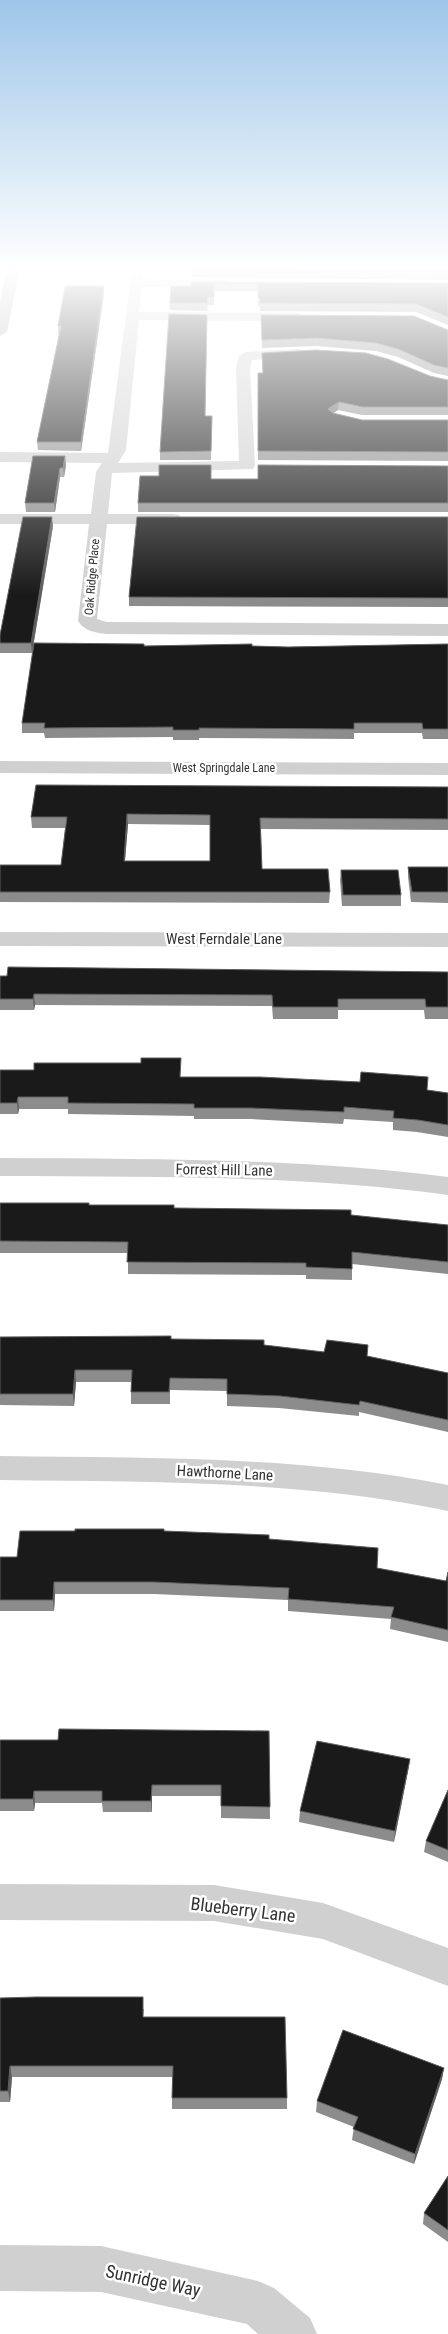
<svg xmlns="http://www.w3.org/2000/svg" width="448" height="2334" font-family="'Roboto Condensed',sans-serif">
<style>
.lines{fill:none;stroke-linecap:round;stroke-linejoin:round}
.minor{fill:#d0d0d0;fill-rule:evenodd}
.major{fill:#ababab;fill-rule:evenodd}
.wall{fill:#8c8c8c;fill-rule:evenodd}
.shaded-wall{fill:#5f5f5f}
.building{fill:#1a1a1a;stroke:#5f5f5f;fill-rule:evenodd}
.labels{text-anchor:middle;stroke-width:5;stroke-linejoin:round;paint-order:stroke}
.far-street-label{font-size:12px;fill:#333;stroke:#fff}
.street-label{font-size:15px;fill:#333;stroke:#fff}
.near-street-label{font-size:18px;fill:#333;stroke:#fff}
</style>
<rect width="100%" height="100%" fill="#fff"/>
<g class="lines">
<g class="minor">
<path d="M 132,268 L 146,268 L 143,272 L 143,279 L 227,280 L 234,284 L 227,288 L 142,287 L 139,312 L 298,313 L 305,317 L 298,321 L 139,320 L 126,450 L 118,463 L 239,461 L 236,368 L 239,356 L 246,352 L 299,349 L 306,353 L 299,357 L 252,360 L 250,368 L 255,466 L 253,469 L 112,473 L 108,514 L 173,514 L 179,515 L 182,519 L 179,523 L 173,524 L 107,524 L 97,619 L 107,622 L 448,624 L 448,636 L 107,634 C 96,633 84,631 78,621 L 89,524 L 0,524 L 0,514 L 91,514 L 96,472 L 102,463 L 0,462 L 0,452 L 108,453 Z"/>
<polygon points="0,761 448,763 448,775 0,773"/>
<polygon points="0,932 448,933 448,947 0,946"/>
<path d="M 0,1158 C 150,1159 299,1158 448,1177 L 448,1195 C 299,1175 150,1177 0,1176 Z"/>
<path d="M 0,1456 C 150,1458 301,1456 448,1485 L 448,1511 C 301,1480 150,1482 0,1480 Z"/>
<polygon points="0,1884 214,1885 323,1903 448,1948 448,1986 323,1939 214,1921 0,1920"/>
<polygon points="0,2245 101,2246 258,2281 274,2288 310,2318 317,2334 258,2334 247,2324 101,2292 0,2291"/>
</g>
<polygon class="major" points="7,268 20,268 7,332 0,336 0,301"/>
</g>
<g class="wall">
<polygon points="191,268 448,268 448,280 191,277"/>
<polygon points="191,282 448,283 448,325 416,312 260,311 260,306 258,306 258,291 214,291 214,305 208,305 207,311 170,310 170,303 191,286"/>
<polygon points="104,286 104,294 81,451 38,450 37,442 59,334 58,334 58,326"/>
<polygon points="261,315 448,330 448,376 434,373 398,357 376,351 316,346 262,348"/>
<polygon points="262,353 448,380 448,415 362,415 338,410 333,413 362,420 448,420 448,461 258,460 258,373 263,373"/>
<polygon points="205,416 212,416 211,460 160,460 160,452"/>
<polygon points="33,456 66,465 64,477 60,477 55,512 26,512 25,503"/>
<polygon points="448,466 448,512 138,512 138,503 211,479 258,479"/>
<polygon points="448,517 448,607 129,606 129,597"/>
<polygon points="53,526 32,653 0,653 0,635"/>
<polygon points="448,644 448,739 423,739 422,733 354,733 354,739 199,738 199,740 173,740 173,737 45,738 44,733 22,733 22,723 144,646 252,646 288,647"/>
<path d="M 448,787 L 448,830 L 261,829 L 262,869 L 330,892 L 329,903 L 0,902 L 0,865 L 61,865 L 65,828 L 32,828 L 31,817 ZM 128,824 L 210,825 L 210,861 L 125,861 Z"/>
<polygon points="408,867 448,867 448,903 411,902 408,877"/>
<polygon points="341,870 401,895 401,906 342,906 340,880"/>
<polygon points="448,972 448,1019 425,1019 424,1010 338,1010 338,1019 273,1019 272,1006 35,1005 34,1010 0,1010 0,976"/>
<polygon points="0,1070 181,1077 427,1090 448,1093 448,1137 417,1132 393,1130 393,1122 344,1119 343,1124 250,1119 194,1119 194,1116 68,1114 68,1109 19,1109 18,1114 0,1114"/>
<polygon points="0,1203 174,1208 351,1215 448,1225 448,1274 352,1264 352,1280 306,1279 306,1275 128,1274 128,1253 0,1253"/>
<polygon points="0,1337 171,1339 264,1345 324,1352 368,1345 367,1356 448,1373 448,1432 359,1412 359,1416 279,1408 227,1406 227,1391 170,1390 170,1404 131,1404 131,1382 76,1382 74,1406 0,1405"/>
<polygon points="164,1531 269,1539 377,1568 446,1581 448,1572 448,1642 390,1629 391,1619 288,1611 288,1600 154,1594 55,1594 54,1611 0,1611 0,1557 17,1557"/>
<polygon points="269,1731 270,1819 221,1818 221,1796 152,1796 152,1812 103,1812 102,1803 35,1803 34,1811 0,1811 0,1740 58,1740"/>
<polygon points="410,1759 408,1771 394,1842 299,1822 300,1811"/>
<polygon points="448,1790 448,1862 424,1852 426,1841"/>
<polygon points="0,1998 144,2009 143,2017 287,2098 287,2109 172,2109 172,2077 12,2077 10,2102 0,2102"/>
<polygon points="444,2068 442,2079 414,2164 352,2140 354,2127 316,2112 317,2101"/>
<polygon points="448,2176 448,2242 423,2224 424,2213"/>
</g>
<g class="shaded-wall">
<polygon points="104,286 104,294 81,451 81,442"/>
<polygon points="339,402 338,410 328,417 328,409"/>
<polygon points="65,456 66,465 64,477 63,468"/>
<polygon points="60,468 60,477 55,512 54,503"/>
<polygon points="52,517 53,526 32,653 31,643"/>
<polygon points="127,814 128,824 124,872 124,861"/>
<polygon points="34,994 35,1005 34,1010 33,999"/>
<polygon points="18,1097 19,1109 18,1114 17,1103"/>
<polygon points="75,1370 76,1382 74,1406 73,1394"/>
<polygon points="54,1582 55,1594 54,1611 53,1600"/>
<polygon points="410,1759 408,1771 394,1842 395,1831"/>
<polygon points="152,1785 152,1812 151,1801"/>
<polygon points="34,1791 35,1803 34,1811 33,1799"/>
<polygon points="10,2066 12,2077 10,2102 8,2091"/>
<polygon points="444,2068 442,2079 414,2164 415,2154"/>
</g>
<g class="building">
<polygon points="191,268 448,268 448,272 191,270"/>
<polygon points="191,282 448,283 448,317 416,304 260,303 260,298 258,298 258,284 214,284 214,297 208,297 207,303 170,303 171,286 191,286"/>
<polygon points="65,286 104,286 81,442 37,442 61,326 58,326"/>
<polygon points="169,314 207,315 205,416 212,416 211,451 160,452"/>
<polygon points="261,315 414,316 448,330 448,368 434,365 398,349 376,343 316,338 262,340"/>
<polygon points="316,350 366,353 388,359 430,376 448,380 448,407 363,407 339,402 328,409 333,413 362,420 448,420 448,452 258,451 258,373 263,373 262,353"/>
<polygon points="33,456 65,456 63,468 60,468 54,503 25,503"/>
<polygon points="159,465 211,465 211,479 258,479 258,465 448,466 448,503 138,503 140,476 159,476"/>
<polygon points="23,517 52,517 31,643 0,643 0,635"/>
<polygon points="137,517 448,517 448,598 129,597"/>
<polygon points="34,643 144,644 144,646 252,644 252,646 288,647 448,644 448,729 423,729 422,723 354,723 354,729 199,728 199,730 173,730 173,727 44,728 45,723 22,723"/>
<path d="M 36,785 L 448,787 L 448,819 L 260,818 L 262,869 L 328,869 L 330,892 L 0,892 L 0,865 L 61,865 L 67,817 L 31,817 ZM 127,814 L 210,815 L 210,861 L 124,861 Z"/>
<polygon points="408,867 448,867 448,892 412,892"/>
<polygon points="341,870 398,870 401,895 343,895"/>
<polygon points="8,967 448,972 448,1007 426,1007 425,999 338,999 338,1007 273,1007 272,995 34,994 33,999 0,999 0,976 7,976"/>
<polygon points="141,1058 181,1058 180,1077 260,1077 360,1082 361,1072 428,1077 427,1090 448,1093 448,1125 418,1120 393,1118 394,1111 344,1107 344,1112 251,1108 194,1108 194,1104 68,1103 68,1097 18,1097 17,1103 0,1103 0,1070 34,1070 34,1063 141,1063"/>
<polygon points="0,1203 89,1203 89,1205 174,1205 174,1208 351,1210 351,1215 448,1225 448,1262 352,1252 352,1269 306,1267 306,1263 127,1262 128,1242 0,1241"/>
<polygon points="171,1336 171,1339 264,1340 264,1345 324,1352 327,1340 368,1345 367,1356 448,1373 448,1420 360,1401 359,1405 280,1396 227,1394 227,1379 170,1378 169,1392 131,1392 132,1370 75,1370 73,1394 0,1394 0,1337"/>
<polygon points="75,1529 164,1529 164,1531 269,1535 269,1539 378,1548 377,1568 446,1581 448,1572 448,1630 391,1617 394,1607 288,1599 289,1588 154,1582 54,1582 53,1600 0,1600 0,1557 17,1557 20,1531 75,1531"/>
<polygon points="59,1729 269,1731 270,1807 221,1806 221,1785 152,1785 151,1801 102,1801 102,1791 34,1791 33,1799 0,1799 0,1740 58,1740"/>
<polygon points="317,1741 410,1759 395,1831 300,1811"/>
<polygon points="448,1790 448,1850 426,1841"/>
<polygon points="36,1997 143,1997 143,2017 285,2017 287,2098 172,2098 173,2066 10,2066 8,2091 0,2091 0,1998"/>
<polygon points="343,2030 444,2068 415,2154 353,2129 358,2117 317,2101"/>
<polygon points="448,2176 448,2230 424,2213"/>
</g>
<linearGradient id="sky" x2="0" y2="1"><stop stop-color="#9ec6ea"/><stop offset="0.45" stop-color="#fff"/><stop offset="1" stop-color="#fff" stop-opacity="0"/></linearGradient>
<rect width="448" height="595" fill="url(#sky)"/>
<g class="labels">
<g class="far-street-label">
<text transform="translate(92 577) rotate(-85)" y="4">Oak Ridge Place</text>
<text x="224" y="772">West Springdale Lane</text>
</g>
<g class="street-label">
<text x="224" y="944">West Ferndale Lane</text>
<text transform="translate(224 1170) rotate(1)" y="5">Forrest Hill Lane</text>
<text transform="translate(225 1473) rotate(3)" y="5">Hawthorne Lane</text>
</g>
<g class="near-street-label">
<text transform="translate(243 1910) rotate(7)" y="6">Blueberry Lane</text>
<text transform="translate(153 2281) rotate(12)" y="6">Sunridge Way</text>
</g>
</g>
</svg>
